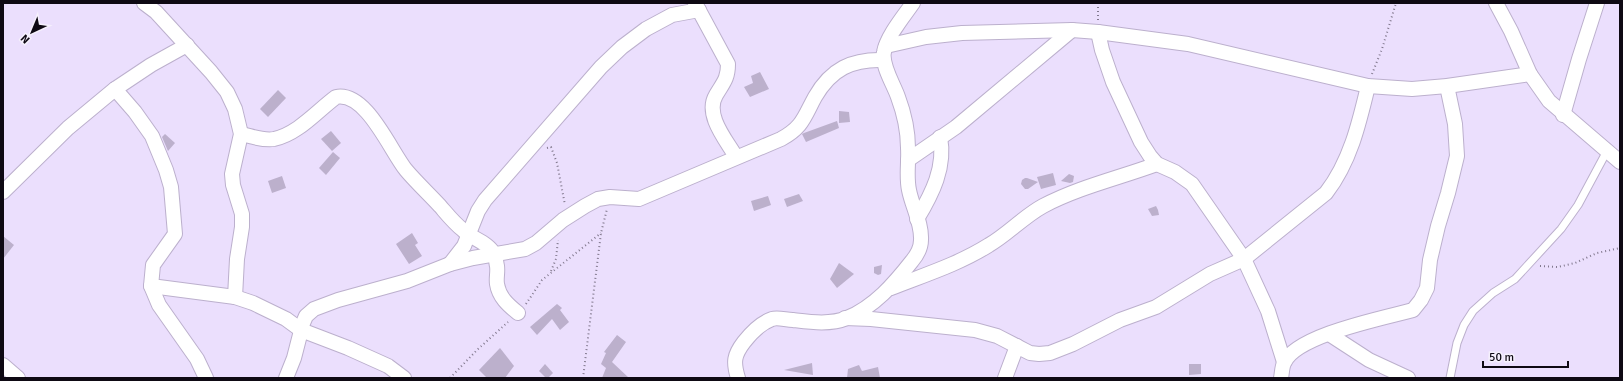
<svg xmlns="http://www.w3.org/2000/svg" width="1623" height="381" font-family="Signika,sans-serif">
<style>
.building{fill:#bcb0cc}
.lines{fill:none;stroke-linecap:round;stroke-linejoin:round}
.lane-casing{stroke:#bcb0cd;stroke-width:9}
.street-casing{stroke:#bcb0cd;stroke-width:16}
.path{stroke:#82798e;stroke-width:2;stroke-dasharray:1 3;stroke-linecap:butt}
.lane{stroke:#fff;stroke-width:7}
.street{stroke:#fff;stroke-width:14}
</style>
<rect width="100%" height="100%" fill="#ebdffd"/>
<g class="building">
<polygon points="760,72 769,89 750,97 744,87 753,83 751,76"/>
<polygon points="278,90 286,98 268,117 260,109"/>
<polygon points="839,111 849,112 850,122 839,123"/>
<polygon points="837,121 839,128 806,142 802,134 804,133"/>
<polygon points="331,131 341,143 332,151 321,139"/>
<polygon points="165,134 175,143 168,151 162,137"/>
<polygon points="333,152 340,158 326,175 319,168"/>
<polygon points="1053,173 1056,185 1041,189 1037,177"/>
<polygon points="1069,174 1074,176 1073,182 1070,183 1061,181"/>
<polygon points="282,176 286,188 272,193 268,181"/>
<polygon points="1025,178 1027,178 1038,182 1028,189 1025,189 1021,184 1022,180"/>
<polygon points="799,194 803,201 787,207 784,199"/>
<polygon points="768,196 771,205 754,211 751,201"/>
<polygon points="1156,206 1158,210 1159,215 1152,216 1148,209"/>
<polygon points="412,233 418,243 415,245 422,256 409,264 396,244"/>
<polygon points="3,236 14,245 3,259"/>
<polygon points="839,263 854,274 837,288 830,279"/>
<polygon points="882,265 881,274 878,275 874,273 874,267"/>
<polygon points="557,304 562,308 560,310 569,322 560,330 552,319 537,335 530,327"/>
<polygon points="617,335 626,342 612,362 629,378 602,378 606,368 601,364 606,353 604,352"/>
<polygon points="500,348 514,366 505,378 487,378 479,370"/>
<polygon points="812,363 813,375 784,370"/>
<polygon points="545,364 553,373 548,378 546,378 539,371"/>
<polygon points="1189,364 1201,364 1201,374 1189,375"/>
<polygon points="859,365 862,371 878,367 880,378 847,378 848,369"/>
</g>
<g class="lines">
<defs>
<polyline id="lane" points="1450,378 1457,343 1464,325 1473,311 1493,293 1515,279 1561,229 1578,205 1607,151"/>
<g id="street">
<polyline points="144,3 156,12 211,72 227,92 235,109 241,134 232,174 233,185 242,214 242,227 237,259 235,297"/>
<path d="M 695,3 L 728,64 C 728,79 723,83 716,95 C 704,115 727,141 736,157"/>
<polyline points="1496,3 1511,31 1530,74 1549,101 1620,162"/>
<polyline points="1098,32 1102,50 1113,82 1141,142 1150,156 1157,164 1175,172 1192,184 1244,259 1268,311 1284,362"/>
<polyline points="886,46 926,37 962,33 1072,30 1098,32 1188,44 1368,86 1412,89 1447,86 1530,74"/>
<polyline points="115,89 135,112 152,136 166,170 171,187 175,234 153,265 151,286 159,305 197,359 206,378"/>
<polyline points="1563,115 1579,59 1597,3"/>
<path d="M 241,134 C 251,136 263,141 274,139 C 298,134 317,111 336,97 C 366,91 390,150 406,170 C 417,183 429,194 440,206 C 447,214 454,223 463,230 C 472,239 488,242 494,254 C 496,257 496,262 497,266 C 498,272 496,278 497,284 C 499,297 508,305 518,313"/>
<polyline points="908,160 956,127 1072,30"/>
<polyline points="3,192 68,128 115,89 151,65 187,45"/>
<path d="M 917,219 C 932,194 946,167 940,137"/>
<polyline points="450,264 464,246 478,211 485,200 601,67 622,47 646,29 672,15 699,10"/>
<polyline points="151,286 235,297 253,303 286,319 301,330 348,348 388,366 404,378"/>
<path d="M 891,288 C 924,275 959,264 989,245 C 1008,234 1023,217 1043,206 C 1079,187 1119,178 1157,164"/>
<path d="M 845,318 L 871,319 L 975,330 L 997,336 L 1030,353 L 1039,354 L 1050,353 L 1073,344 L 1120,320 L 1156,307 L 1210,274 L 1244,259 L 1326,193 C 1350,162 1359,124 1368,86"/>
<polyline points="1329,334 1369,360 1408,378"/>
<polyline points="3,365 18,378"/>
<path d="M 286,378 L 294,358 L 303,323 L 306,316 L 314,309 L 338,300 L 407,281 L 450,264 L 473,258 L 525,249 L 536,243 L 563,220 L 585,206 L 598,199 L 610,197 L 639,199 L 781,139 C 803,127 804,117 815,97 C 831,69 852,59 883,60"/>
<path d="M 738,378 C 733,362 734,355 744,342 C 751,333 761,323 772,319 C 778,317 786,320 793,320 C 810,322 830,325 847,318 C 874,307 894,284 912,261 C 917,255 921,248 921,240 C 922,223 912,206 909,190 C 906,176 909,162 908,148 C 908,131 904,113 898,97 C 894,85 881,65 884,52 C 887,36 904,16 913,3"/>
<polyline points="1005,378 1017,346"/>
<path d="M 1281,378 C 1282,373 1282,367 1284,363 C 1296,335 1384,318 1413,310 L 1421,300 L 1427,288 L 1430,260 L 1438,226 L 1448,193 L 1457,156 L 1455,124 L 1447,86"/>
</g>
</defs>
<use href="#lane" class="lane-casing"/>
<use href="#street" class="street-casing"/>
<g class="path">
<polyline points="1098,3 1098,20"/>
<polyline points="1372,74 1382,49 1396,3"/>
<polyline points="547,148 551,147 557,163 565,205"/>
<polyline points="1540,266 1558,267 1575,263 1597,253 1620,248"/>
<polyline points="551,271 556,259 558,240"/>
<polyline points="526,304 542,280 601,233"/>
<polyline points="450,378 477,350 508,322"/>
<polyline points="583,378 601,233 607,209"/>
</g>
<use href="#lane" class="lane"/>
<use href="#street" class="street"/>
</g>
<rect width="1623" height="381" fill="none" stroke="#0e0913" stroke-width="8"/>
<g transform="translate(32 32) rotate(224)" stroke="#f5f0fc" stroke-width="3" paint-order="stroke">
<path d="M0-3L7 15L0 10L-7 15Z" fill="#0e0913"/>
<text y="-6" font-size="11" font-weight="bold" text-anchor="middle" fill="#0e0913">N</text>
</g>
<path d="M1483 361v6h85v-6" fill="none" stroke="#0e0913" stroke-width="2"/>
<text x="1489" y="361" font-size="12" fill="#0e0913" stroke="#f5f0fc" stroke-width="3" paint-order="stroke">50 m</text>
</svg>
